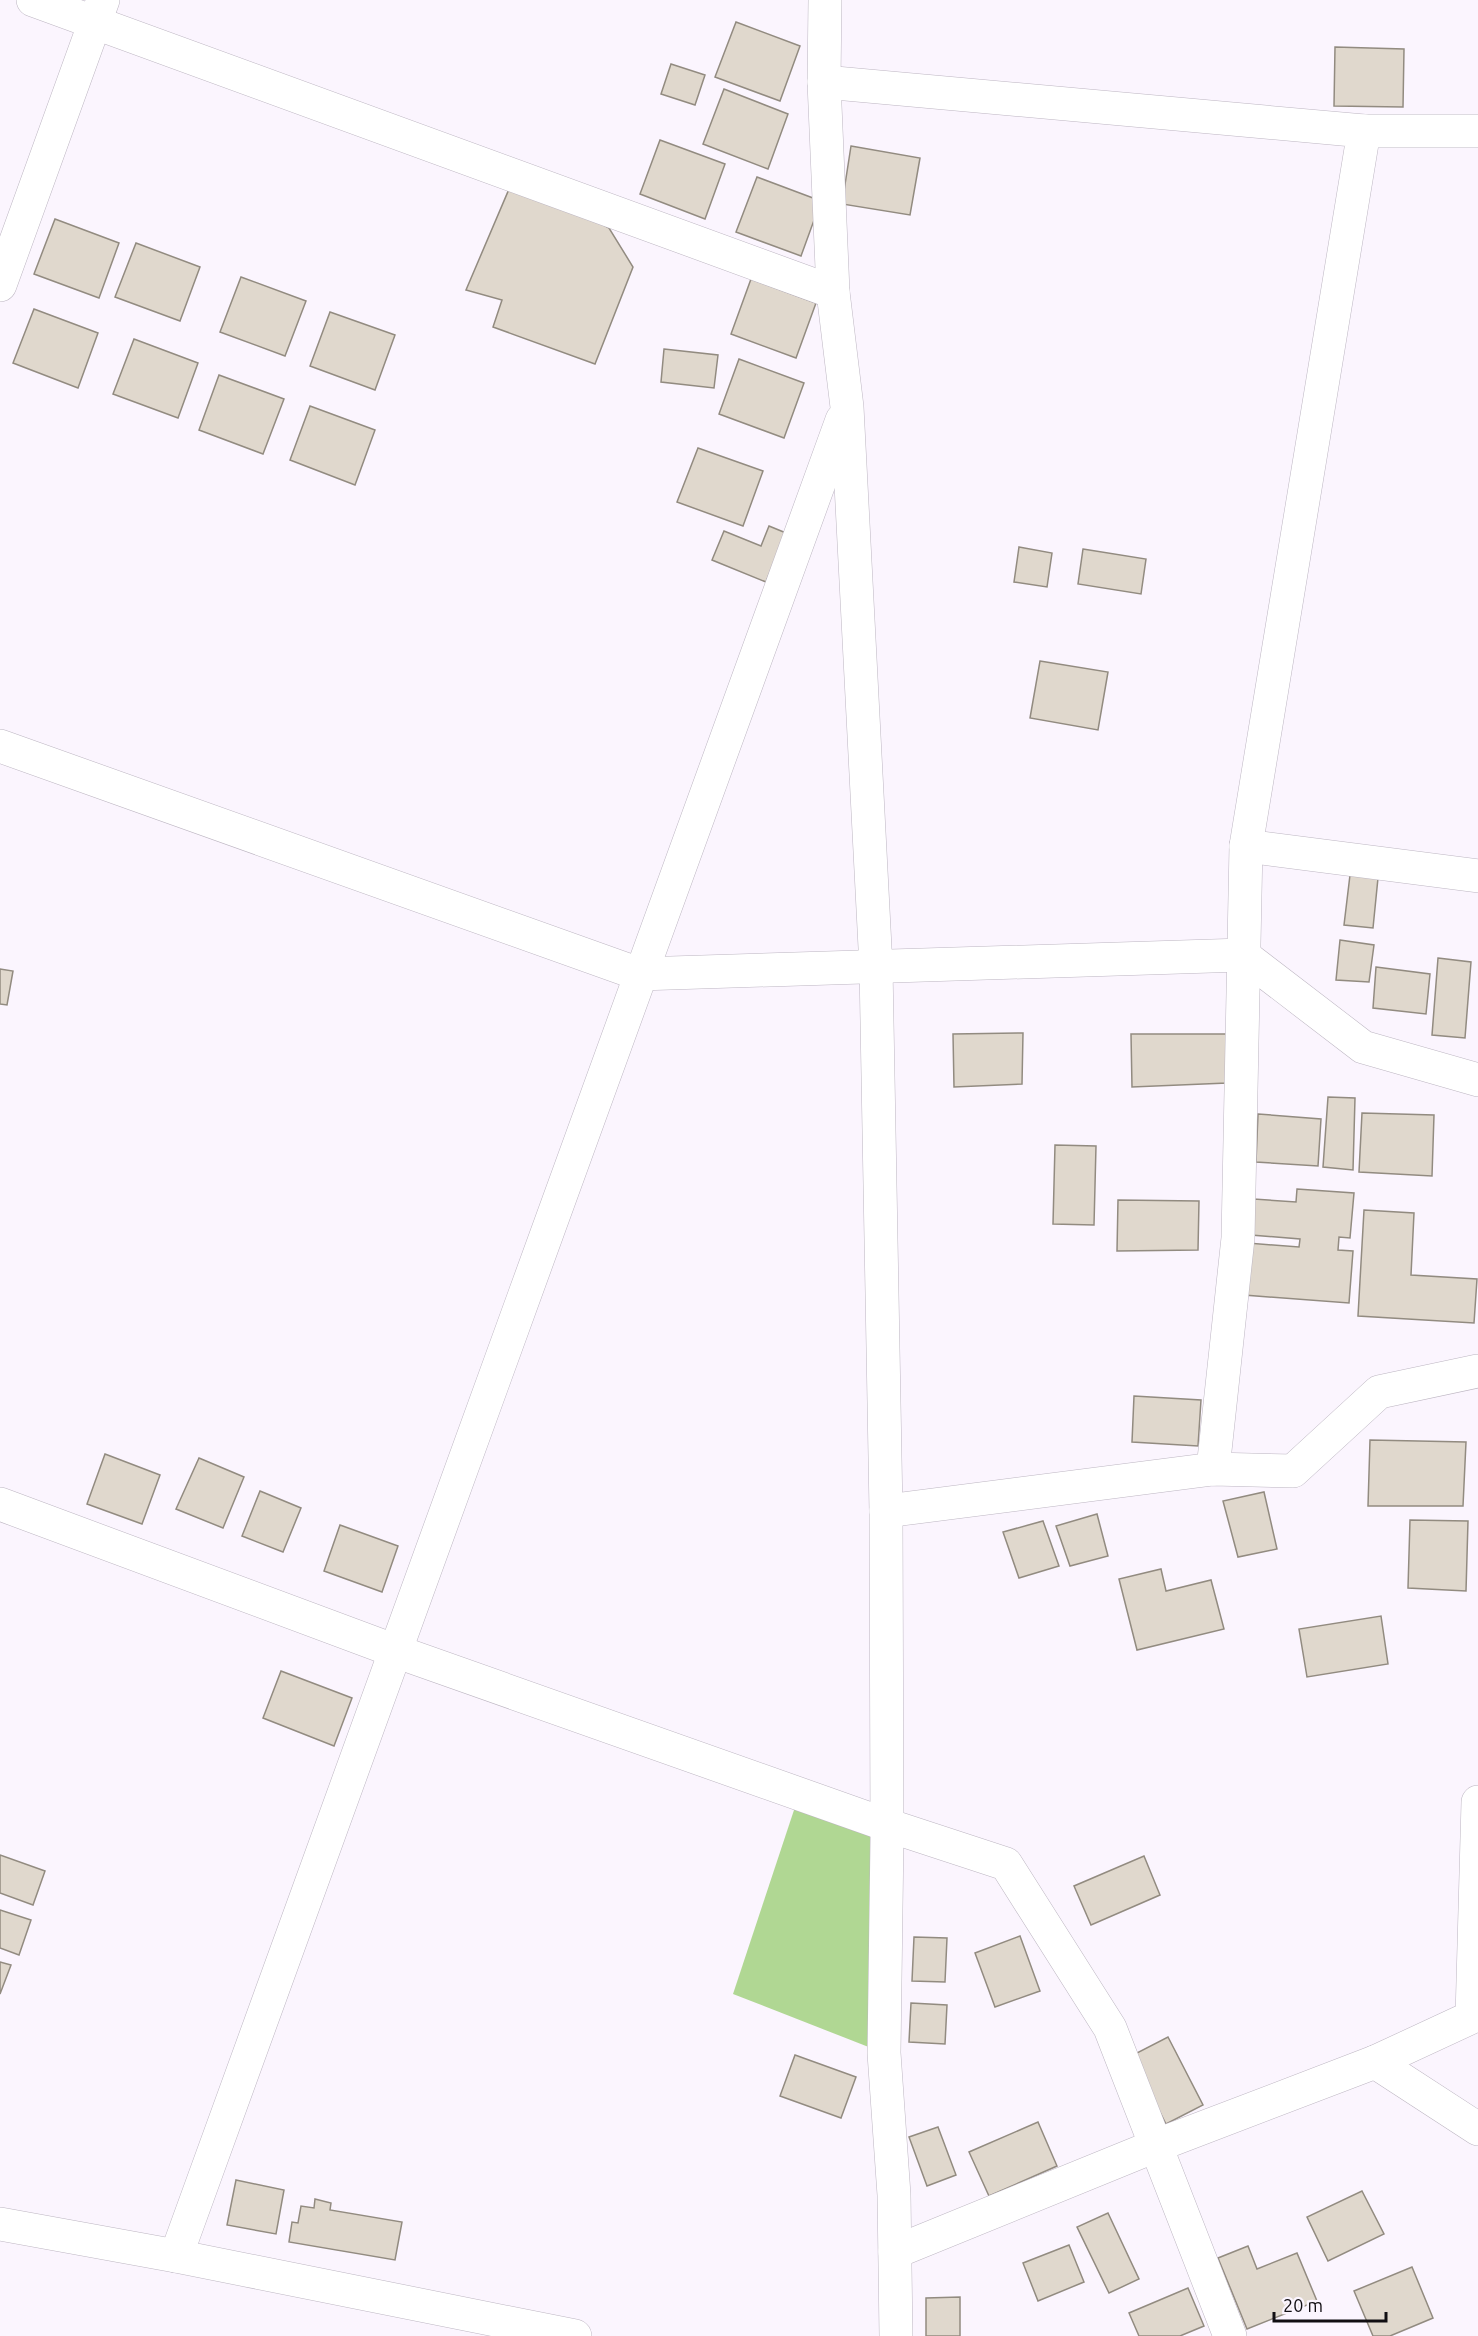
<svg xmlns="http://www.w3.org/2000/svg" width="1478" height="2336" font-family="Ubuntu,sans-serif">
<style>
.green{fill:#b0d793}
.building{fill:#e0d8cd;stroke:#928b80;stroke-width:1.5}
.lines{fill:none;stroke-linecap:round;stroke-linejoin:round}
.minor-casing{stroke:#bdb6c2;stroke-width:34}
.tertiary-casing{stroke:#bdb6c2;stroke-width:34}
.minor{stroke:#fff;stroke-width:33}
.tertiary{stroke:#fff;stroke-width:33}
</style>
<rect width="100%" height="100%" fill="#fbf5fe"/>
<polygon class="green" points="796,1804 887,1837 884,2053 733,1994"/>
<g class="building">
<polygon points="736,22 800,46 780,101 715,77"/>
<polygon points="1335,47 1404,49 1403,107 1334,106"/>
<polygon points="671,64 705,75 695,105 661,94"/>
<polygon points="724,89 788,114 768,169 703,144"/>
<polygon points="660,140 725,164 705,219 640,194"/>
<polygon points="851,146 920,158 910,215 842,204"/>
<polygon points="515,175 609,228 633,267 595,364 493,327 502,300 466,290"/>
<polygon points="757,177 821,201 801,256 736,232"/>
<polygon points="55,219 119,243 99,298 34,274"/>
<polygon points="136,243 200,267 180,321 115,297"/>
<polygon points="241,277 306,301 285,356 220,332"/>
<polygon points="751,279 816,303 796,358 731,334"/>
<polygon points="34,309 98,333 78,388 13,363"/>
<polygon points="330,312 395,335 375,390 310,366"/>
<polygon points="134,339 198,363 178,418 113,394"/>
<polygon points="664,349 718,355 714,388 661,382"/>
<polygon points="739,359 804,383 784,438 719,414"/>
<polygon points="219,375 284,399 263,454 199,430"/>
<polygon points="310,406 375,430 355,485 290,460"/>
<polygon points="698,448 763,471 743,526 677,502"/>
<polygon points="769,526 786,533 766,582 712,560 724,531 761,546"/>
<polygon points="1019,547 1052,553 1047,587 1014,582"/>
<polygon points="1083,549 1146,559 1141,594 1078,584"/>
<polygon points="1040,661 1108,672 1098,730 1030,718"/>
<polygon points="1350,875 1378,878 1373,928 1344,925"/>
<polygon points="1340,940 1374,945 1369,982 1336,980"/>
<polygon points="1438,958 1471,962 1465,1038 1432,1035"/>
<polygon points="1376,967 1430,974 1426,1014 1373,1008"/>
<polygon points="0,969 13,971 7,1005 0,1004"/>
<polygon points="1023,1033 1022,1084 954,1087 953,1034"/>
<polygon points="1131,1034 1227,1034 1227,1083 1132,1087"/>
<polygon points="1328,1097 1355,1098 1353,1170 1323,1167"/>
<polygon points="1362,1113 1434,1115 1432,1176 1359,1172"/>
<polygon points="1258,1114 1321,1119 1318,1166 1256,1162"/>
<polygon points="1055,1145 1096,1146 1094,1225 1053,1224"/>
<polygon points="1297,1189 1354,1193 1350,1238 1339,1237 1338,1250 1353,1251 1349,1303 1244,1295 1248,1243 1299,1247 1300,1239 1251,1235 1254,1199 1296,1202"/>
<polygon points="1118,1200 1199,1201 1198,1250 1117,1251"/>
<polygon points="1364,1210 1414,1213 1411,1275 1477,1279 1474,1323 1358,1316"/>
<polygon points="1134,1396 1201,1400 1198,1446 1132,1442"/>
<polygon points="1370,1440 1466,1442 1463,1506 1368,1506"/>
<polygon points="105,1454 160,1475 142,1524 87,1504"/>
<polygon points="199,1458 244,1477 223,1528 176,1509"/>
<polygon points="260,1491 301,1508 283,1552 242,1536"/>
<polygon points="1264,1492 1277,1549 1238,1557 1223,1501"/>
<polygon points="1097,1514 1108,1556 1070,1566 1056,1526"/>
<polygon points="1410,1520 1468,1521 1466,1591 1408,1588"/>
<polygon points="1043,1521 1059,1566 1019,1578 1003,1532"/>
<polygon points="340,1525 398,1546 382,1592 324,1571"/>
<polygon points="1161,1569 1166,1591 1211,1580 1224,1629 1137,1650 1119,1579"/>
<polygon points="1381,1616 1388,1664 1307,1677 1299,1629"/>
<polygon points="281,1671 352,1698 334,1746 263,1718"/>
<polygon points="0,1855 45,1871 33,1905 0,1893"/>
<polygon points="1144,1856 1160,1895 1091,1925 1074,1886"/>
<polygon points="0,1910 31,1920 19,1955 0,1948"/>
<polygon points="1020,1936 1040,1991 995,2007 975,1953"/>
<polygon points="914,1937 947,1938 945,1982 912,1981"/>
<polygon points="0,1962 11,1965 0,1994"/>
<polygon points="911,2003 947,2005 945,2044 909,2042"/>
<polygon points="1168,2037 1203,2105 1166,2124 1131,2056"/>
<polygon points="795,2055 856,2077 841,2118 780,2096"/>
<polygon points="1038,2122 1057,2166 989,2196 969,2152"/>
<polygon points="938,2127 956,2175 927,2186 909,2137"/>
<polygon points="236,2180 284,2190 276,2234 227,2225"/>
<polygon points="1362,2191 1384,2234 1328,2261 1307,2217"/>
<polygon points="315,2199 331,2203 330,2210 402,2222 395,2260 289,2242 292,2222 298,2223 301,2206 314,2208"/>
<polygon points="1108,2213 1139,2279 1109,2293 1077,2227"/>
<polygon points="1069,2245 1084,2282 1038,2301 1023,2263"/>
<polygon points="1248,2246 1257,2269 1297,2253 1317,2301 1247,2329 1218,2258"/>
<polygon points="1412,2267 1433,2318 1390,2336 1373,2336 1354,2291"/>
<polygon points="1188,2288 1204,2326 1180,2336 1139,2336 1129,2313"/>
<polygon points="960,2297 960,2336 926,2336 926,2298"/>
</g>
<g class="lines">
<defs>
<g id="minor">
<polyline points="33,0 833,292"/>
<polyline points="825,0 824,82 833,292 847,407 876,967 886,1511 887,1837 884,2053 894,2195 896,2336"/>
<polyline points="824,82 1364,131 1246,846 1238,1238 1213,1469"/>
<polyline points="1364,131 1478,131"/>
<polyline points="0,285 103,0"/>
<polyline points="0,746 639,974 1243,955 1363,1047 1478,1080"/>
<polyline points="1246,846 1478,876"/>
<polyline points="0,1504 398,1652 887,1825 1006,1864 1110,2028 1230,2336"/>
<polyline points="886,1511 1213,1469 1293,1471 1379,1392 1478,1371"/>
<polyline points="1375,2062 1478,2129"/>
<polyline points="895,2252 1155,2146 1375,2062 1472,2017 1478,1802"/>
<polyline points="176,2256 842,420"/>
</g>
<polyline id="tertiary" points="0,2224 176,2256 575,2336"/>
</defs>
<use href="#minor" class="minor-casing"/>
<use href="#tertiary" class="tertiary-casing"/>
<use href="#minor" class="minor"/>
<use href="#tertiary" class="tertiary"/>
</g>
<path d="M1274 2312v9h112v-9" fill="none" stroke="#110e12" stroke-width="3"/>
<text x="1283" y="2312" font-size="18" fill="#110e12" stroke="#fbf5fe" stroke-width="4.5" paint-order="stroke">20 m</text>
</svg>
